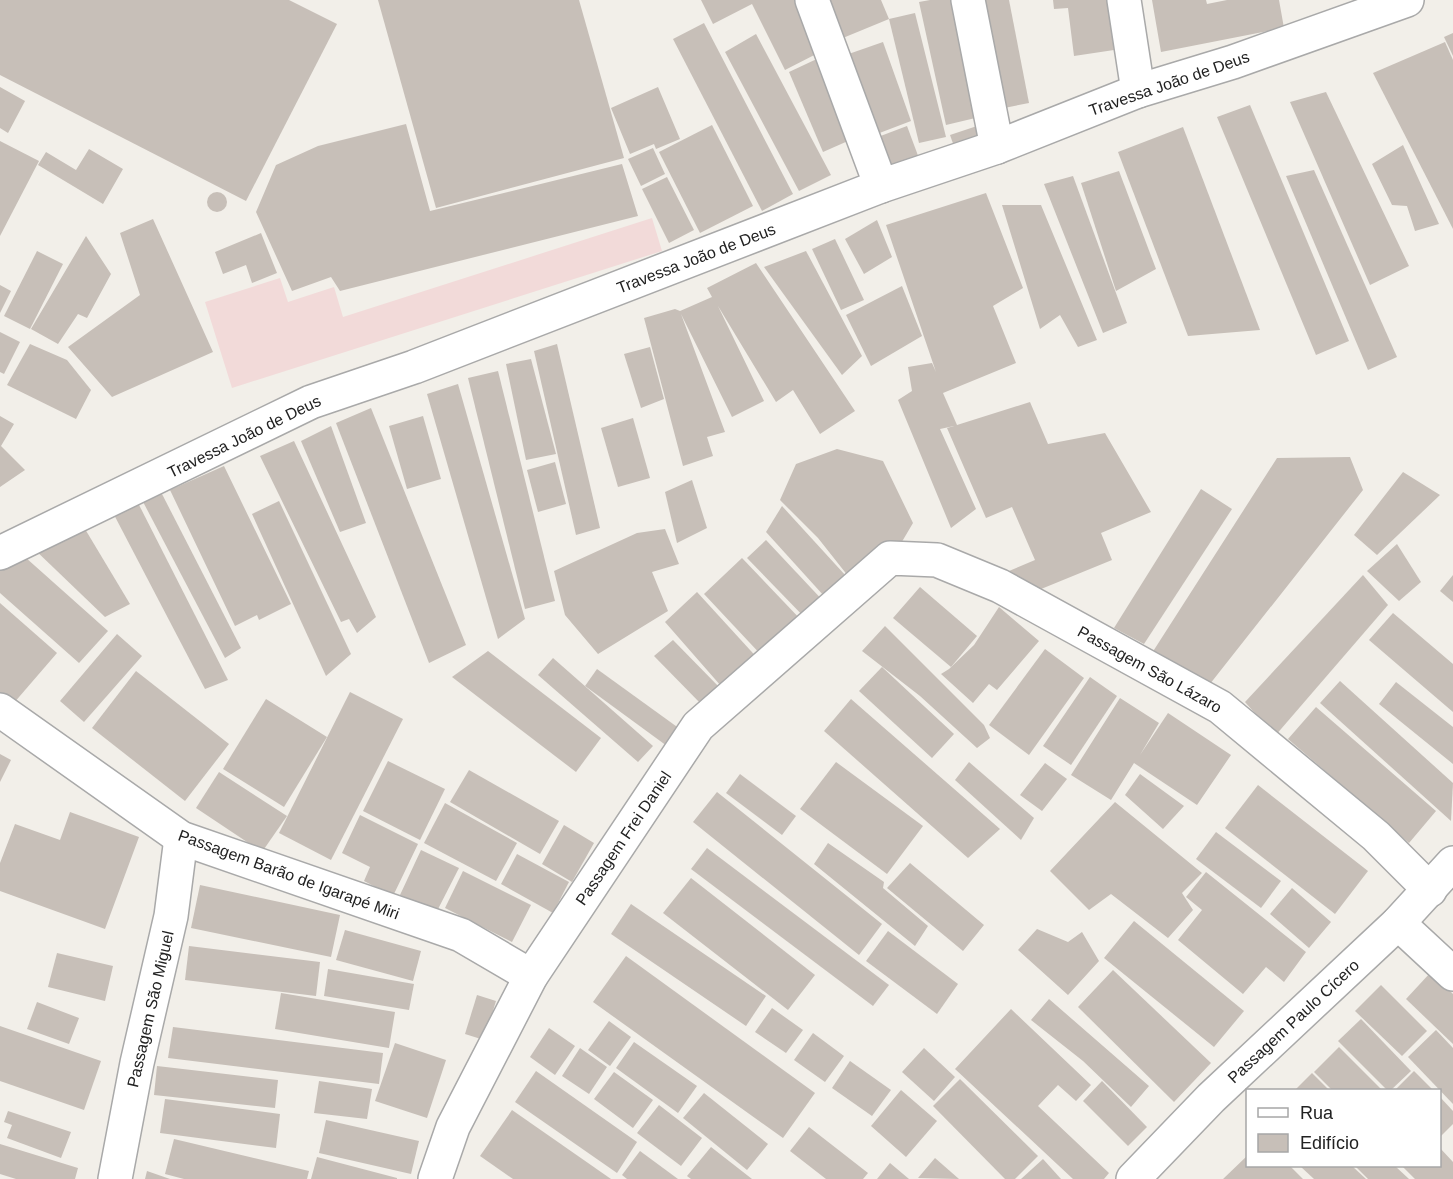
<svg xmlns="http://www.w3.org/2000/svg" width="1453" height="1179" font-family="Helvetica,sans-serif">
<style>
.commercial{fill:#f2dad9}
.building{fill:#c7bfb8}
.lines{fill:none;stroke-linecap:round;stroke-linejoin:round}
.street-casing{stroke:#a9a9a9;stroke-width:36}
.street{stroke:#fff;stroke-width:33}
.labels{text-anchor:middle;stroke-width:4.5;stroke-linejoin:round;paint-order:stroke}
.street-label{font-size:16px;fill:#222;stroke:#fff}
</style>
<rect width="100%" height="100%" fill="#f2efe9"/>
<polygon class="commercial" points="652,218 662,251 232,388 205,302 280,278 288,302 334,287 343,317"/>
<g class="building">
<polygon points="0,0 289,0 337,24 246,201 0,75"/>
<polygon points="378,0 579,0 624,158 436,208"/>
<polygon points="701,0 801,0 826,49 785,70 752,4 713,24"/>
<polygon points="821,0 881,0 889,19 838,40"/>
<polygon points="930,0 963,0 988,115 946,125 919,2"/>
<polygon points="972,0 1009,0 1029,103 994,110"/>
<polygon points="1053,0 1107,0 1114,50 1074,56 1068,8 1054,9"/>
<polygon points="1152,0 1206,0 1207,4 1227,0 1279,0 1284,28 1161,52"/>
<polygon points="915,13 946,137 919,143 889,19"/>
<polygon points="704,23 793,194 762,211 673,39"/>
<polygon points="1453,33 1453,56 1444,37"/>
<polygon points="756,34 831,175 799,191 725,52"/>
<polygon points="883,42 911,121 869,137 840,57"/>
<polygon points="1445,42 1453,60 1453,229 1373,73"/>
<polygon points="821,57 857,137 823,152 789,72"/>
<polygon points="0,87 25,101 8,133 0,128"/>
<polygon points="658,87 680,139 656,149 654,144 630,154 611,108"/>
<polygon points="1326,92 1409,266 1370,285 1290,102"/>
<polygon points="1250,105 1349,341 1316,355 1217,117"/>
<polygon points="406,124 430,211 622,164 638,216 340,291 331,277 292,291 256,212 276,165 318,146"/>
<polygon points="712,125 753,206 700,233 659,152"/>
<polygon points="980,125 986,141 956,152 950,135"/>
<polygon points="907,126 920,161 883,175 870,140"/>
<polygon points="1183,127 1260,330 1188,336 1118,152"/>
<polygon points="0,141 39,161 0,236"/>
<polygon points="1403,145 1439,224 1415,231 1407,206 1392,205 1372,164"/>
<polygon points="653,148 665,174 641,186 628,159"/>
<polygon points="89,149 123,169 103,204 38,165 46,152 76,170"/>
<polygon points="1314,170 1397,357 1368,370 1286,176"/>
<polygon points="1119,171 1156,269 1116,291 1081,183"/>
<polygon points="1073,176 1127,323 1103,333 1044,184"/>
<polygon points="667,177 694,230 669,243 642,189"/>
<circle cx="217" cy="202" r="10"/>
<polygon points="986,193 1023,288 993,306 1016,363 943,393 957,425 1030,402 1048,444 1105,433 1151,512 1101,533 1112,560 1024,596 1009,571 1035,560 1012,507 986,518 947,428 954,426 940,429 976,509 951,528 898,400 912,391 908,367 932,363 936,372 886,225"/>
<polygon points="1002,205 1041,205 1097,340 1078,347 1060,315 1040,329"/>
<polygon points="153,219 213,352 112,397 68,347 140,295 120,233"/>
<polygon points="877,220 892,257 864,274 845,239"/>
<polygon points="261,233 277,273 252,283 246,265 223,274 215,252"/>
<polygon points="86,236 111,274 87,318 78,314 58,344 31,329"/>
<polygon points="835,239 864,300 841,310 812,249"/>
<polygon points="37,251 63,264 30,329 4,316"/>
<polygon points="806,251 862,356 842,375 764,267"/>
<polygon points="756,263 855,411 820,434 793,390 776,402 718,306 764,401 732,417 681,314 725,432 707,437 713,456 683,466 644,318 675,309 680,311 712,297 707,288"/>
<polygon points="0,285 11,291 0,313"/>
<polygon points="902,286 922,336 871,366 846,315"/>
<polygon points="0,332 20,342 4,374 0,372"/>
<polygon points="30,344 67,360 91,390 76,419 7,385"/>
<polygon points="557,344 600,528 576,535 534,351"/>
<polygon points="650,347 664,399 641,408 624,354"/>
<polygon points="531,359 556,454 526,460 506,364"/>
<polygon points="498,371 555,601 525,609 468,378"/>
<polygon points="458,384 525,619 498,639 427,394"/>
<polygon points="371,408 466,645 429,663 336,423"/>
<polygon points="0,416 14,424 1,446 25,470 0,487"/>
<polygon points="423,416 441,479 407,489 389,426"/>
<polygon points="633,418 650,478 618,487 601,428"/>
<polygon points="331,426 366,523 340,532 301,441"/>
<polygon points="294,441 376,617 357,633 349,619 341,622 260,456"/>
<polygon points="837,449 883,461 913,523 900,545 852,581 818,538 780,500 796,464"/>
<polygon points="1350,457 1363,490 1206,689 1157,652 1152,653 1277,458"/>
<polygon points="555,462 566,504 538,512 527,470"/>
<polygon points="224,466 291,604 259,620 257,615 235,626 170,490"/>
<polygon points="1403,472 1440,495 1377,555 1354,535"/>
<polygon points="692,480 707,528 677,543 665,492"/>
<polygon points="1201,489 1232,509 1144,644 1114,628"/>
<polygon points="162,494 241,648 225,658 141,498"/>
<polygon points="135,497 228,680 205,689 111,509"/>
<polygon points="279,501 351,654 326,676 252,514"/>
<polygon points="782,506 846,576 824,596 766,532"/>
<polygon points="82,524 130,604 105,617 31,546"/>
<polygon points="665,529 679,564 652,572 668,611 598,654 565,615 554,571 637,533"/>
<polygon points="766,540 827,605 808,621 747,558"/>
<polygon points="1397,544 1421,582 1399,601 1367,571"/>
<polygon points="16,549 108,631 79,663 0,593 0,567"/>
<polygon points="742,558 804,623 765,659 704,594"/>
<polygon points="1363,575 1388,605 1275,736 1245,702"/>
<polygon points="1453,575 1453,602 1440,591"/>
<polygon points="920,587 977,636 951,667 893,618"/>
<polygon points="697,592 761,662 728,694 665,622"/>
<polygon points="0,603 57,653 13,704 0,693"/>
<polygon points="999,607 1039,641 997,690 989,684 973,703 941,674 949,669 974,645"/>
<polygon points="1393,613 1453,664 1453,712 1369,640"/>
<polygon points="885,626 984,725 990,738 977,748 920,696 862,651"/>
<polygon points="117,634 142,656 84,722 60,701"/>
<polygon points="673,640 721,689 704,707 654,656"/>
<polygon points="1045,649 1084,678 1029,755 989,725"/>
<polygon points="488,651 601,738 576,772 452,677"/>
<polygon points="553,658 653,746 638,762 538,675"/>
<polygon points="882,667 954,734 932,758 859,691"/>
<polygon points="597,669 680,729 667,746 585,686"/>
<polygon points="136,671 229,744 185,801 92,728"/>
<polygon points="1090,677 1117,696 1071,765 1043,746"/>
<polygon points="1340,681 1453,783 1451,821 1320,703"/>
<polygon points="1396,682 1453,727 1453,764 1379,704"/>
<polygon points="350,692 403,719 331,860 279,833"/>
<polygon points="1120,698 1159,723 1140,755 1168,713 1231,755 1197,805 1134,763 1111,800 1071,775"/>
<polygon points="266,699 327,737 284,807 223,769"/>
<polygon points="851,699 1000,829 968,858 824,731"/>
<polygon points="1316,707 1436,811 1409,843 1288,739"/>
<polygon points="0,754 11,760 0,782"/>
<polygon points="388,761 445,789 420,840 363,811"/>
<polygon points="836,762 923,826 887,874 800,809"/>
<polygon points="969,762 1034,818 1021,840 955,780"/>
<polygon points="1045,763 1067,779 1042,811 1020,795"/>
<polygon points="469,770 559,821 540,854 450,802"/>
<polygon points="219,772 287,816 262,852 196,808"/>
<polygon points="740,774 796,816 782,835 726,793"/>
<polygon points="1140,774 1184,806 1163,829 1125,795"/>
<polygon points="1258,785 1368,871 1335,914 1225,828"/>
<polygon points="717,792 882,924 859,955 693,822"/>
<polygon points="1115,802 1202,873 1182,893 1193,910 1168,938 1111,894 1089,910 1050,871"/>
<polygon points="445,803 517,843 496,881 424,843"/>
<polygon points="70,812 139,837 105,929 0,891 0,863 15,824 60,840"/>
<polygon points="360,815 418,844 393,896 364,881 370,867 342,853"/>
<polygon points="564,825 594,843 572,882 542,864"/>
<polygon points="1216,832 1281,881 1261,908 1196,859"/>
<polygon points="828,843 884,882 883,888 928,926 915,946 814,864"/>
<polygon points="707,848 889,985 873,1006 691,869"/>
<polygon points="421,850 459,868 436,913 400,895"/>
<polygon points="517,854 569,882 553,913 501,884"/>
<polygon points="910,863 984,925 963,951 887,888"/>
<polygon points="463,871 531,905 512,942 445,908"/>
<polygon points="1206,872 1306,952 1284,982 1266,967 1243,994 1178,940 1202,910 1186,897"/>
<polygon points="691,878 815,975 788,1010 663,913"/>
<polygon points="200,885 340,915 331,957 191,928"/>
<polygon points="1292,888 1331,922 1309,948 1270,914"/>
<polygon points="631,904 766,996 746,1026 611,934"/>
<polygon points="1134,921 1244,1011 1214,1047 1104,958"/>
<polygon points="1037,929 1068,942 1082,932 1099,961 1068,995 1018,950"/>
<polygon points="345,930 421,951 413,981 336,960"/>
<polygon points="888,931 958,984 937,1014 866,961"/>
<polygon points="189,946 320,962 316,996 185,980"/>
<polygon points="57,953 113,966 105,1001 48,987"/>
<polygon points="626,956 815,1093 783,1138 593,1002"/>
<polygon points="328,969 414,984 409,1010 324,996"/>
<polygon points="1113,970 1211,1063 1174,1102 1078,1007"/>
<polygon points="1431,972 1453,994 1453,1044 1406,999"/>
<polygon points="1381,985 1427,1031 1402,1056 1355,1011"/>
<polygon points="281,993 395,1012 389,1048 275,1029"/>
<polygon points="477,995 496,1001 484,1040 465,1034"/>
<polygon points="1049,999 1149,1086 1131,1107 1083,1061 1031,1020"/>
<polygon points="37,1002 79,1018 69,1044 27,1029"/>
<polygon points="772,1008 803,1030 786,1053 755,1032"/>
<polygon points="1011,1009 1091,1085 1076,1101 1058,1085 1038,1106 1109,1173 1104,1179 1073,1179 955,1069"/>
<polygon points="1361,1019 1411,1071 1391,1090 1387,1090 1338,1041"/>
<polygon points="609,1021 631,1037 610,1066 588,1050"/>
<polygon points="0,1026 101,1061 84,1110 0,1081"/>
<polygon points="173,1027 383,1053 379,1084 168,1058"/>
<polygon points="549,1028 575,1046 555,1075 530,1057"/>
<polygon points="1436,1030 1453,1048 1453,1104 1408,1057"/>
<polygon points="813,1033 844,1056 825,1082 794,1060"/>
<polygon points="634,1042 697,1086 678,1113 616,1068"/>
<polygon points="395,1043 446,1060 427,1118 375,1101"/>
<polygon points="1339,1047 1381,1089 1379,1090 1332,1090 1314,1072"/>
<polygon points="580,1048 607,1067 589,1094 562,1076"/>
<polygon points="924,1048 955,1077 934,1101 902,1072"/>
<polygon points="850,1061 891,1090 872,1116 832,1088"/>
<polygon points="157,1066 278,1080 275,1108 154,1095"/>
<polygon points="536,1071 637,1142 617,1173 515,1102"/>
<polygon points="1414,1071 1433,1090 1395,1090"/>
<polygon points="614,1072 653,1100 633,1128 594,1099"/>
<polygon points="1312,1073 1329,1090 1295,1090"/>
<polygon points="960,1079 1038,1156 1015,1179 1005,1179 933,1106"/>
<polygon points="319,1081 372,1089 367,1119 314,1113"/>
<polygon points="1102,1081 1147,1127 1128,1146 1083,1101"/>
<polygon points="901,1090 937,1121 906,1157 871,1126"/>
<polygon points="704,1093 768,1144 747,1170 683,1118"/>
<polygon points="1440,1097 1453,1111 1453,1124 1440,1137"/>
<polygon points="165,1099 280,1114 276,1148 160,1133"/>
<polygon points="659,1105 702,1138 681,1166 637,1133"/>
<polygon points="512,1110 611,1179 513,1179 480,1156"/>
<polygon points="8,1111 71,1132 61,1158 7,1138 12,1125 4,1122"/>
<polygon points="326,1120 419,1141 411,1174 319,1153"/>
<polygon points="809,1127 868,1173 863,1179 826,1179 790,1151"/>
<polygon points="174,1139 309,1171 307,1179 184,1179 165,1174"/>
<polygon points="0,1144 78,1168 75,1179 16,1179 0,1174"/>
<polygon points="711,1147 752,1179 691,1179 687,1176"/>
<polygon points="1440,1148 1453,1162 1453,1179 1415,1179 1402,1166 1440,1166"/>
<polygon points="640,1151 678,1179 627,1179 622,1175"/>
<polygon points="1248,1155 1248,1166 1290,1166 1303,1179 1223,1179"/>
<polygon points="317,1157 397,1178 397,1179 311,1179"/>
<polygon points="935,1158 959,1179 918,1178"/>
<polygon points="1043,1159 1061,1179 1021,1179"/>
<polygon points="890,1163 909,1179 877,1179"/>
<polygon points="1300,1166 1352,1166 1366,1179 1314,1179"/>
<polygon points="1355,1166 1395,1166 1409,1179 1368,1179"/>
<polygon points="147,1171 170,1179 145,1179"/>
</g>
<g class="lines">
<defs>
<g id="street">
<polyline points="812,0 881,186"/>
<polyline points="968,0 997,147"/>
<polyline points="1124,0 1138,91"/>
<polyline points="0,553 311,402 414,367 881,186 997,147 1138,91 1233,62 1407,0"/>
<polyline points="0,710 181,838 461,935 531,976"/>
<polyline points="1398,923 1453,974"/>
<polyline points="115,1179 137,1063 171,916 181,838"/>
<polyline points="435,1179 453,1127 531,976 698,726 890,558 937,560 1000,586 1220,707 1376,836 1430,890"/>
<polyline points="1133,1179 1211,1098 1398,923 1453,863"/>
</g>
</defs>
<use href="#street" class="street-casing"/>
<use href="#street" class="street"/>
</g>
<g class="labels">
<g class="street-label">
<text transform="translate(1169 83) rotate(-19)" y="6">Travessa João de Deus</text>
<text transform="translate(696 258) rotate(-21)" y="6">Travessa João de Deus</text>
<text transform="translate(244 436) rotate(-26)" y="6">Travessa João de Deus</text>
<text transform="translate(1150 669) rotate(29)" y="6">Passagem São Lázaro</text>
<text transform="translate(623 838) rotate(-56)" y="6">Passagem Frei Daniel</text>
<text transform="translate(289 874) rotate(20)" y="6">Passagem Barão de Igarapé Miri</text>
<text transform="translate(150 1009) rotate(-77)" y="6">Passagem São Miguel</text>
<text transform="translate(1293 1021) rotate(-43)" y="6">Passagem Paulo Cícero</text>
</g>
</g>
<rect x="1246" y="1089" width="195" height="78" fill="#ffffff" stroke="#a7a7a7" stroke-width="1.5"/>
<rect x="1258" y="1108" width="30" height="9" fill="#ffffff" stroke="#a7a7a7" stroke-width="1.5"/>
<text x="1300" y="1119" font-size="18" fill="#222222">Rua</text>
<rect x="1258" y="1134" width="30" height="18" fill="#c7bfb8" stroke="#a7a7a7" stroke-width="1.5"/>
<text x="1300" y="1149" font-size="18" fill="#222222">Edifício</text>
</svg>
